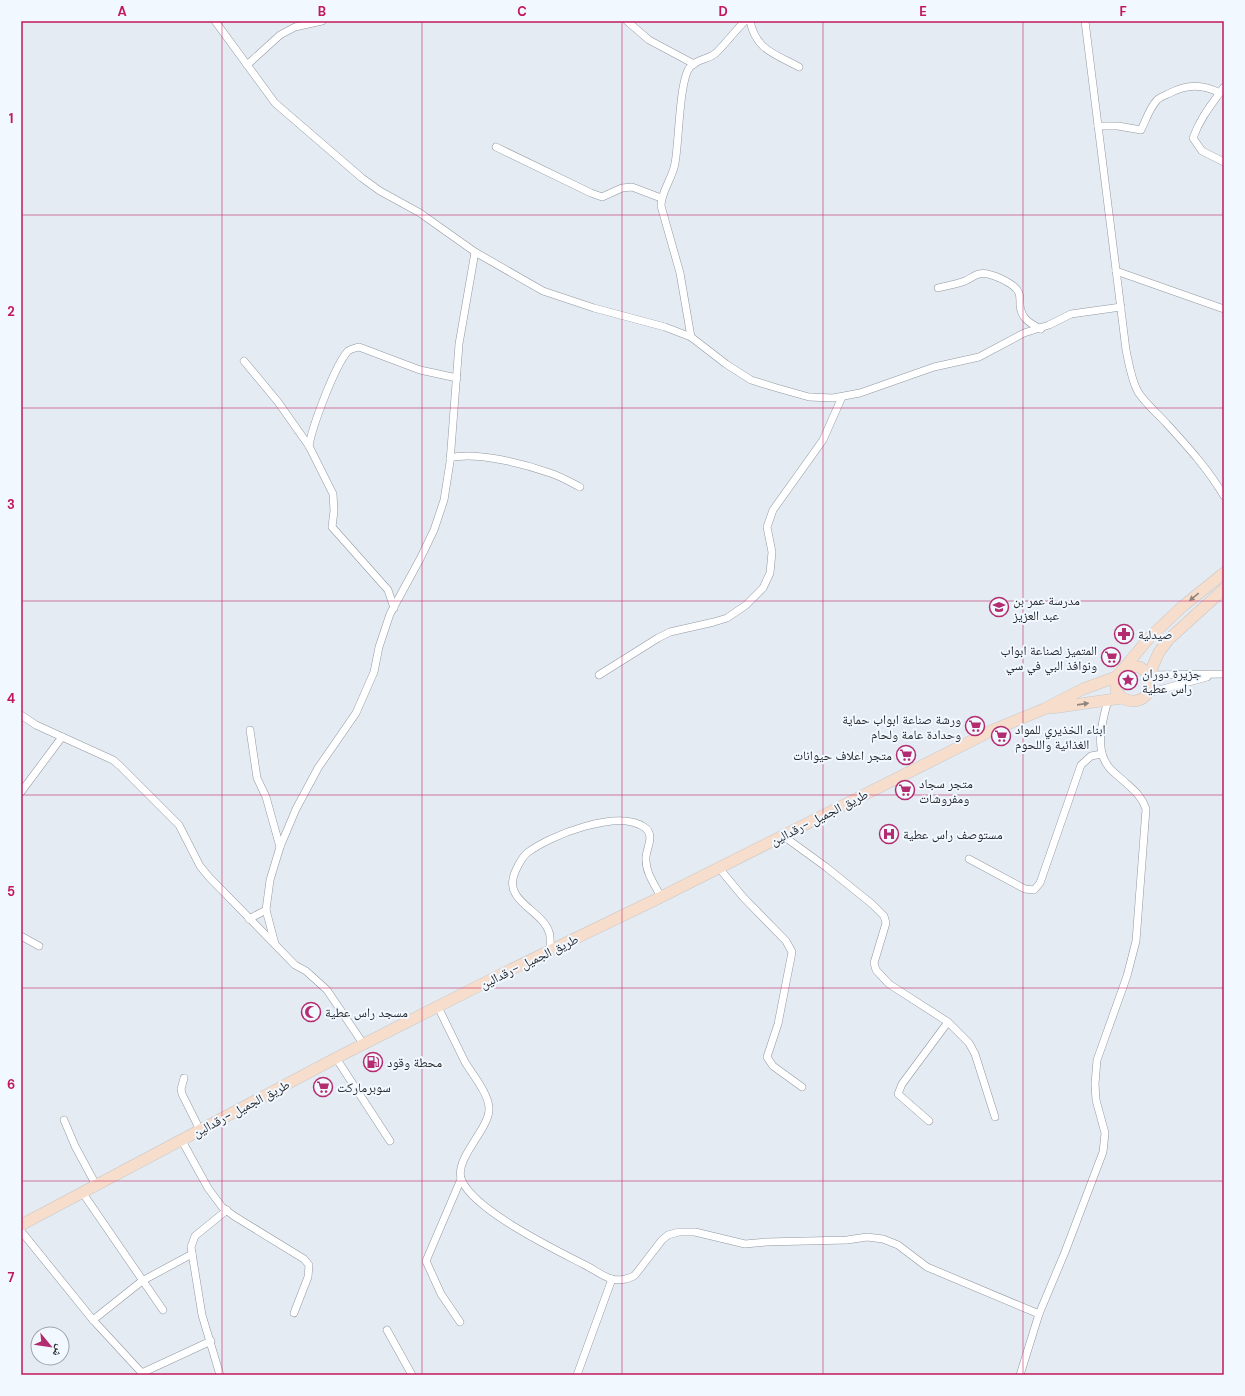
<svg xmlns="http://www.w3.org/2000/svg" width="1245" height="1396" font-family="'DM Sans','Noto Naskh Arabic',sans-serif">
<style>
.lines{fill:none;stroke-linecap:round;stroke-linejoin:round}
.street-casing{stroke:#9298a0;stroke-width:8}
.primary-casing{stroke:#c7c8c8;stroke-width:12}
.street{stroke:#fff;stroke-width:7}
.primary{stroke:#f7ddcb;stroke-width:11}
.oneway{fill:#90847c}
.grid{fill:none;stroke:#c2185b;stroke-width:1;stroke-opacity:0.55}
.labels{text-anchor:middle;stroke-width:4;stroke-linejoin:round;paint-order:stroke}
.poi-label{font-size:13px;fill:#282a2d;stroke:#f2f8ff;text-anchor:start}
.street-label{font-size:13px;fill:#282a2d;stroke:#f2f8ff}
.neatline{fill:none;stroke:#c2185b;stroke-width:1.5}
.grid-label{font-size:13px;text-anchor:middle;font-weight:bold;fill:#c2185b}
</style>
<rect width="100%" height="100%" fill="#e4ebf3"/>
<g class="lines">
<defs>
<g id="street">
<polyline points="215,21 275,103 362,178 380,191 420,213 475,252 543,291 594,308 665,327 691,337 726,364 751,380 777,388 809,397 833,398 860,393 934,367 979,357 1024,333 1049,325 1071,314 1121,307"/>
<polyline points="627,21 649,40 694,64"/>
<path d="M 750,21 C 756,50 775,54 799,67"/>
<path d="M 1085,21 L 1126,350 C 1129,364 1131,379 1138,392 C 1146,404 1157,413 1167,424 C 1188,447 1208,469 1224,496"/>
<polyline points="247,65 280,35 295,27 322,21"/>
<path d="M 1224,87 C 1212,104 1200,118 1193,138 L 1202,151 L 1224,162"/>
<path d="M 1098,126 L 1118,126 L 1141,130 C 1146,120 1149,109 1157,100 C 1160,97 1166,95 1170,93 C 1188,84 1202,84 1220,93"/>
<polyline points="496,147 591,193 602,197 622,188 632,187 661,198"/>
<polyline points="1116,271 1224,309"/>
<path d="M 938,288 C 947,286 957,284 965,281 C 970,279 974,275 979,274 C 988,271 1015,283 1019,293 C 1020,296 1020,301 1020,305 C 1021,318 1029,323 1041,329"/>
<path d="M 691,337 L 680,273 L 661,206 C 661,191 673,178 675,163 C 679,144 679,80 690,67 C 698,58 708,60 716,53 C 726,43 735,31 745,21"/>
<polyline points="244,361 278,402 309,446 333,494 334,511 332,527 388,590 394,608"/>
<path d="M 309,446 C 312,427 335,365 348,351 C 352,348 355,348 359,347 L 420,370 L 457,378"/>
<path d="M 450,458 C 475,451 525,464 550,473 C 560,476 570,482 580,487"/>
<polyline points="599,675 658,638 670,632 714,622 727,618 746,605 763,588 770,573 772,552 767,527 773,510 823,440 842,397"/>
<polyline points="1149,675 1224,674"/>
<polyline points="1148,693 1207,677"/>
<polyline points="21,715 36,725 113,760 120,766 179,825 200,866 209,877 295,965 306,971 327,990 364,1045"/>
<polyline points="250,730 257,778 266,797 280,847"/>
<polyline points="21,792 62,737"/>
<polyline points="782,835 826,867 872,904 884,916 886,923 874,963 876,970 889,984 948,1022 969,1043 975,1054 995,1117"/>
<polyline points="969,859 1025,889 1034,890 1040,883 1081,765 1091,756 1102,754"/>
<polyline points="719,868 743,897 786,941 792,952 778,1024 767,1057 773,1066 802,1087"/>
<polyline points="249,919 266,910"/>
<polyline points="21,936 39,946"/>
<polyline points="275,944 266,910 270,880 280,847 296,809 318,768 356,713 374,672 379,647 390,614 420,559 434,530 444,500 450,462 459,344 475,252"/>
<path d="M 550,950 C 550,945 551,937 549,932 C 543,912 508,902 513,879 C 514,872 522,857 527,853 C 550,835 618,809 644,827 C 656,835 646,848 646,858 C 645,872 655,885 661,897"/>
<path d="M 438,1007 C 447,1025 456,1044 465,1062 C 472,1074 490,1095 489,1110 C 488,1131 452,1161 462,1181 C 476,1211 552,1248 583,1264 C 592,1268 603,1277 612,1279 C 619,1281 630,1279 635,1275 L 662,1240 L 668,1235 L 679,1232 L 695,1232 L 745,1244 L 766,1242 L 847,1240 L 867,1237 L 883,1239 L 898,1245 L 927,1267 L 1039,1314"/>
<polyline points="336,1058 390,1141"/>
<polyline points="184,1078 181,1089 182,1094 200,1130"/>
<polyline points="64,1120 75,1146 96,1185"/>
<polyline points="929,1121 898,1094 902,1084 948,1022"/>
<polyline points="181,1139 208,1188 222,1207 234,1216 304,1259 309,1265 308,1277 294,1313"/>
<polyline points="82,1192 163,1310"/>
<polyline points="21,1231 93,1320 141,1372 144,1372 211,1341"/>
<polyline points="93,1320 142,1281 192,1254"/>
<polyline points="460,1322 441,1294 426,1261 461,1179"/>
<polyline points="387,1330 412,1375"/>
<polyline points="220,1375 202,1315 191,1247 195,1236 227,1210"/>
<polyline points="577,1375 612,1279"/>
<path d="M 1020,1375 L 1039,1314 L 1065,1252 L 1103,1152 L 1105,1133 L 1096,1100 L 1095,1084 L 1097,1060 L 1127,976 L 1136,941 L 1146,809 C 1142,797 1135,791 1126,783 C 1120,777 1112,772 1108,766 C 1094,748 1103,719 1108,700"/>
</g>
<g id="primary">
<polyline points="1125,667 1149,638 1183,606 1224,573"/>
<polyline points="1149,675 1159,652 1169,639 1224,589"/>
<path d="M 1052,708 L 1122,698 C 1145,710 1161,683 1140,667 L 1125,667 L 1116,677 L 1116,691 L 1122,698"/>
<polyline points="21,1225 336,1058 506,972 661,897 993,730 1044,709 1083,689 1116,677"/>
</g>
</defs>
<use href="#street" class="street-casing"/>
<use href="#primary" class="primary-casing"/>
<use href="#street" class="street"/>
<use href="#primary" class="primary"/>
</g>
<defs><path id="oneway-solid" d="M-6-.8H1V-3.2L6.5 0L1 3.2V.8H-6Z"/></defs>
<g class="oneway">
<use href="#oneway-solid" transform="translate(1194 597) rotate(141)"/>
<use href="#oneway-solid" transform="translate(1083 704) rotate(-8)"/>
</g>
<path class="grid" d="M 222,21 L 222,1375M 422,21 L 422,1375M 622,21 L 622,1375M 823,21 L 823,1375M 1023,21 L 1023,1375M 21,215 L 1224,215M 21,408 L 1224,408M 21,601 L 1224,601M 21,795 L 1224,795M 21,988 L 1224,988M 21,1181 L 1224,1181"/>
<defs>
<symbol id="school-ring" viewBox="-11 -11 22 22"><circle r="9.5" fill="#f2f8ff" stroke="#b32c70" stroke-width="1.5"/><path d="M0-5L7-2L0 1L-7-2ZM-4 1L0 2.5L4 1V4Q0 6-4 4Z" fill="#b32c70"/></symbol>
<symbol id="pharmacy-ring" viewBox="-11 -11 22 22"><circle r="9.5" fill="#f2f8ff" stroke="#b32c70" stroke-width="1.5"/><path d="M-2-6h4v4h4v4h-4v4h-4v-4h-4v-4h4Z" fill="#b32c70"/></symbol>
<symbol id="supermarket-ring" viewBox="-11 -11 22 22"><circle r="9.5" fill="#f2f8ff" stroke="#b32c70" stroke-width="1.5"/><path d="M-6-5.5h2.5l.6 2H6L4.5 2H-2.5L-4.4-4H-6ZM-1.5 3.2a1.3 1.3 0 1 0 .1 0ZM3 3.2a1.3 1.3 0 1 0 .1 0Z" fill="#b32c70"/></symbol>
<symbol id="sight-ring" viewBox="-11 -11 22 22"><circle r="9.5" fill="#f2f8ff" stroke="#b32c70" stroke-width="1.5"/><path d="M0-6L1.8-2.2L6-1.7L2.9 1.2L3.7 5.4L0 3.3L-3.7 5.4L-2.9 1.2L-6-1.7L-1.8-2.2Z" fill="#b32c70"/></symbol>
<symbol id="hospital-ring" viewBox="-11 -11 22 22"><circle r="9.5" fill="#f2f8ff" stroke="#b32c70" stroke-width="1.5"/><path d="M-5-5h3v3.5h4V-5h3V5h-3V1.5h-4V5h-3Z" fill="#b32c70"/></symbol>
<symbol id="mosque-ring" viewBox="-11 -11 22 22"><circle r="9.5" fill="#f2f8ff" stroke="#b32c70" stroke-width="1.5"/><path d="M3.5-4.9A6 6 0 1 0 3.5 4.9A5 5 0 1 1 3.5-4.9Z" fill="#b32c70"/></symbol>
<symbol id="fuel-ring" viewBox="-11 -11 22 22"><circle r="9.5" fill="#f2f8ff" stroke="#b32c70" stroke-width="1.5"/><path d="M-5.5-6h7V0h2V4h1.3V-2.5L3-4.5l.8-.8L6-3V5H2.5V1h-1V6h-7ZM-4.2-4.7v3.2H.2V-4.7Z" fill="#b32c70"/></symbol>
</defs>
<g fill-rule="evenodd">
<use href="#school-ring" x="988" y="596" width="22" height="22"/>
<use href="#pharmacy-ring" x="1113" y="623" width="22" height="22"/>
<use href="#supermarket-ring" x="1100" y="646" width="22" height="22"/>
<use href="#sight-ring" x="1117" y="669" width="22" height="22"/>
<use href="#supermarket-ring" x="964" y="715" width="22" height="22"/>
<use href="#supermarket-ring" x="990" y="725" width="22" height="22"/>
<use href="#supermarket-ring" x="895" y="744" width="22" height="22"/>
<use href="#supermarket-ring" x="894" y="779" width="22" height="22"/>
<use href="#hospital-ring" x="878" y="823" width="22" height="22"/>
<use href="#mosque-ring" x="300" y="1001" width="22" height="22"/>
<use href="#fuel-ring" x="362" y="1051" width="22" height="22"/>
<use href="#supermarket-ring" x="312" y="1076" width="22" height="22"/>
</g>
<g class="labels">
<g class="poi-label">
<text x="1013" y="605">مدرسة عمر بن<tspan x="1013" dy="15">عبد العزيز</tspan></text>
<text x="1138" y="639">صيدلية</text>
<text x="1097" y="655" text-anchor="end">المتميز لصناعة ابواب<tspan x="1097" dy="15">ونوافذ البي في سي</tspan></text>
<text x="1142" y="678">جزيرة دوران<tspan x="1142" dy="15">راس عطية</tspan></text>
<text x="961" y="724" text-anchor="end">ورشة صناعة ابواب حماية<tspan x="961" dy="15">وحدادة عامة ولحام</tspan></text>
<text x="1015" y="734">ابناء الخذيري للمواد<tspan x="1015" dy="15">الغذائية واللحوم</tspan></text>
<text x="892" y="760" text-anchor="end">متجر اعلاف حيوانات</text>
<text x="919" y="788">متجر سجاد<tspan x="919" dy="15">ومفروشات</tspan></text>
<text x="903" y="839">مستوصف راس عطية</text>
<text x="325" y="1017">مسجد راس عطية</text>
<text x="387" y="1067">محطة وقود</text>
<text x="337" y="1092">سوبرماركت</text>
</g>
<g class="street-label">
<text transform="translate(819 817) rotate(-27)" y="5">طريق الجميل -رقدالين</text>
<text transform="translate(529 961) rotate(-26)" y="5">طريق الجميل -رقدالين</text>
<text transform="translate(241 1108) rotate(-28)" y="5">طريق الجميل -رقدالين</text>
</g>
</g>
<rect width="1245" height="1396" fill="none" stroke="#f2f8ff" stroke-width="44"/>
<g transform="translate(50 1346) rotate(119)"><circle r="19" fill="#f2f8ff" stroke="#a1a6ab"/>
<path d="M0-3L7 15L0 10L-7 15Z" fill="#b32c70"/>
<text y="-6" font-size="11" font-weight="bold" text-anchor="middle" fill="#282a2d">ش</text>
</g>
<rect x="22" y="22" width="1201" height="1352" class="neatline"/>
<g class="grid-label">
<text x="122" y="16">A</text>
<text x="322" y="16">B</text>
<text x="522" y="16">C</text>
<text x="723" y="16">D</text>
<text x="923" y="16">E</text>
<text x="1123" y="16">F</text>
<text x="11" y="123">1</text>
<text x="11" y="316">2</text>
<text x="11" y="509">3</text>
<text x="11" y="703">4</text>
<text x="11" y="896">5</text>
<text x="11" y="1089">6</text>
<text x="11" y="1282">7</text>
</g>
</svg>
